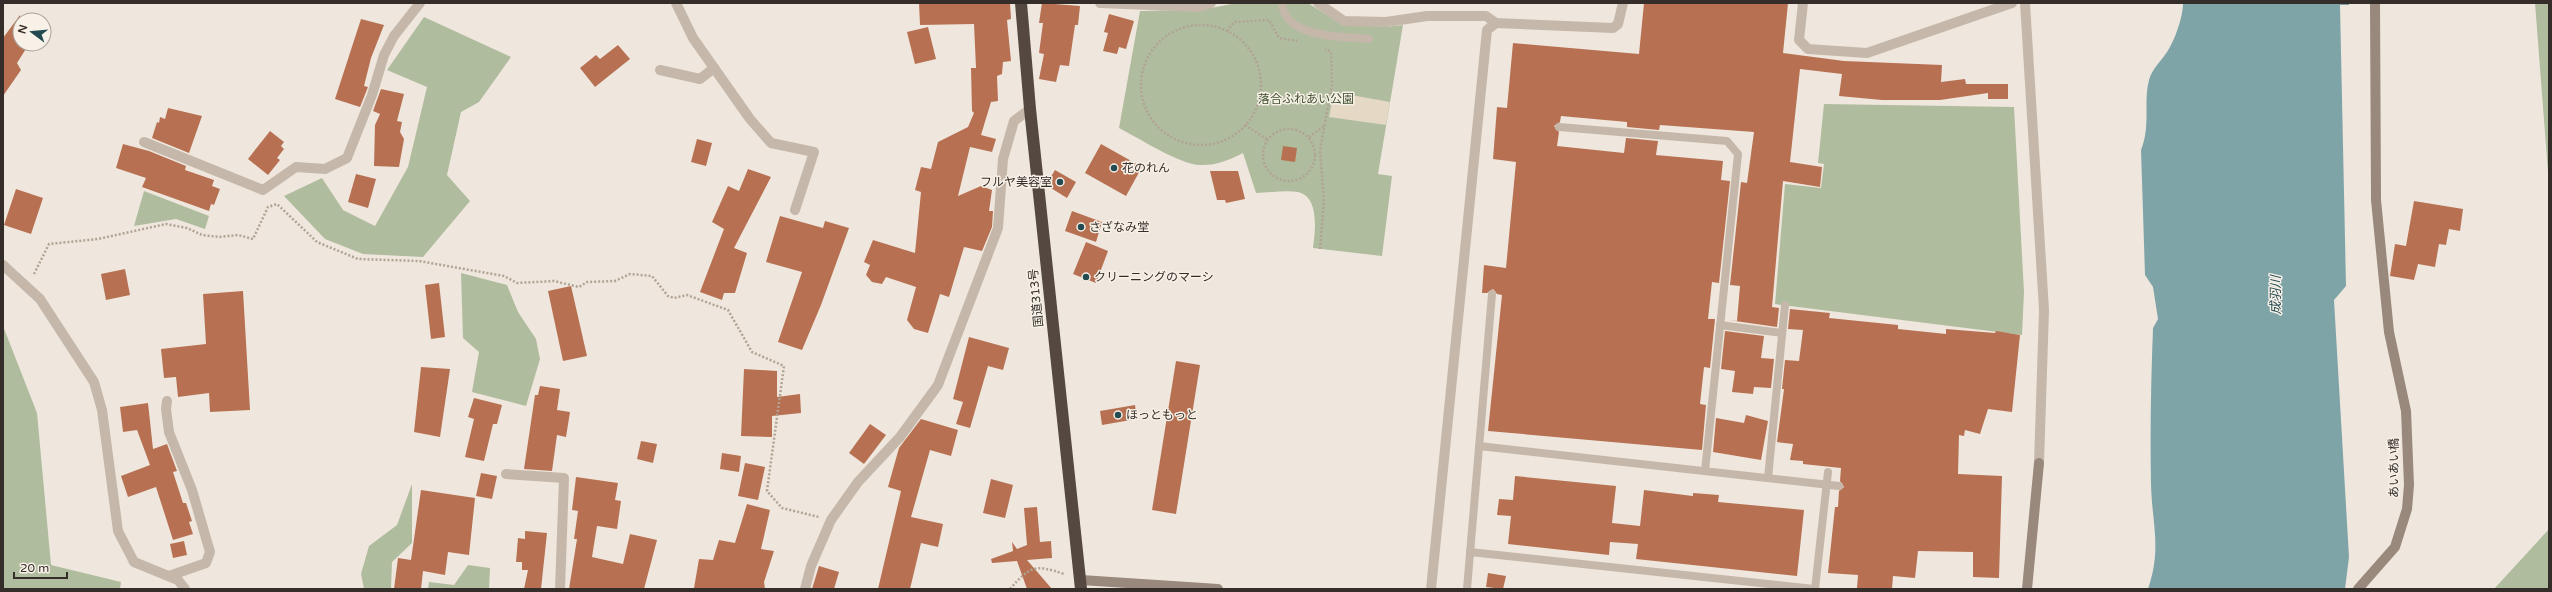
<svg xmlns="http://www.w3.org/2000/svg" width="2552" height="592" font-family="'Varela Round','Noto Sans JP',sans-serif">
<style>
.green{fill:#b0bc9e}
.plaza{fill:#e5d9c5}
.water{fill:#7fa4a8}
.building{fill:#b77152}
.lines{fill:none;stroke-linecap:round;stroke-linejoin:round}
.path{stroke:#b1a394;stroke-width:2.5;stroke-dasharray:2 2;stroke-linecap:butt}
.lane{stroke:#c5b8aa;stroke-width:8}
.street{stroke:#c5b8aa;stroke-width:10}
.secondary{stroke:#99887c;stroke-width:10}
.highway{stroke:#544841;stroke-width:12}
.poi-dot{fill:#234a50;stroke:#f7f1e8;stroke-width:1.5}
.labels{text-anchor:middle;stroke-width:3;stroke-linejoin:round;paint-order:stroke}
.park-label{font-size:12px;fill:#414f2f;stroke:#f7f1e8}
.poi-label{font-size:12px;fill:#342d29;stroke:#f7f1e8;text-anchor:start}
.street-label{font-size:12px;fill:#342d29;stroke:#f7f1e8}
.water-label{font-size:13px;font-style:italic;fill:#234a50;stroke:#f7f1e8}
</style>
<rect width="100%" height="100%" fill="#efe7dd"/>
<g class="green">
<path d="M 1237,3 L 1308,3 L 1340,23 L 1386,27 L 1403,25 L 1378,174 L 1392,176 L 1382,256 L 1313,248 C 1315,232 1320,197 1298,192 C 1285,190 1269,193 1256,193 L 1243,153 C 1229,160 1215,166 1199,165 C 1179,164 1137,137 1119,128 L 1140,11 L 1200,10 Z"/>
<polygon points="2535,3 2549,3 2549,181 2548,172"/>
<polygon points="424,17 511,57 479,102 461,112 447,175 470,201 423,257 363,254 325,239 284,196 322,178 343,210 375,226 408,167 427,87 387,70"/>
<polygon points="1824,104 2014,107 2024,292 2022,335 1775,304 1785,184 1821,188 1824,164 1818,163"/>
<polygon points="144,191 209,216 205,229 176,219 134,226"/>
<polygon points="461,273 507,285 518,312 536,339 540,359 526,406 472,392 479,352 463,338"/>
<polygon points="3,326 37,413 51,565 121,582 120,589 3,589"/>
<polygon points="412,484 412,543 392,562 391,589 364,589 361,574 369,546 397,525"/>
<polygon points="2549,529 2549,589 2494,589"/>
<polygon points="468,565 490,568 489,589 428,589 429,582 454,585"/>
</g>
<polygon class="plaza" points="1334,92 1390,102 1386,125 1329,117"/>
<path class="water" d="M 2183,3 L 2349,3 L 2349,5 L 2340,5 L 2346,286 L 2334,300 L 2349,557 L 2345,589 L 2148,589 C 2162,548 2152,525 2151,484 C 2150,432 2151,380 2153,328 L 2158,319 L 2153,287 L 2145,275 L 2141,150 C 2151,124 2143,103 2149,80 C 2152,69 2161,61 2167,52 C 2175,40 2183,17 2183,3 Z"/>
<g class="building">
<polygon points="919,3 1010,3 1011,19 1007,20 1011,61 1003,62 1002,74 997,76 998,101 991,102 981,135 996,139 992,152 970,147 958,196 981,186 992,190 989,211 993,211 992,227 982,251 964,247 949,297 940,294 928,333 914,329 907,320 916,287 886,277 882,284 872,282 866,275 870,265 864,262 873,240 915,253 921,192 915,190 921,167 931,169 938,142 968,127 974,113 972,111 971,68 976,68 974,24 920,25"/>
<polygon points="1042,3 1080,6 1078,25 1075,25 1069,66 1060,65 1056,82 1039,79 1044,54 1039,53 1043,23 1039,23"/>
<polygon points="1644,3 1788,3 1783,53 1844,61 1942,65 1941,82 1965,79 1966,84 2008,84 2008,99 1988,99 1988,93 1940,100 1882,100 1839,96 1842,74 1800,69 1790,162 1822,167 1820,187 1783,181 1772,307 1779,308 1777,327 1728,320 1737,321 1740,286 1730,285 1741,182 1747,183 1754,132 1660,125 1659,130 1627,127 1627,122 1561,116 1560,122 1554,126 1559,132 1557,146 1624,153 1626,138 1658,141 1656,155 1723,161 1721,180 1730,181 1719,283 1712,282 1708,319 1715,319 1710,368 1704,367 1700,404 1706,405 1702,450 1488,431 1502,295 1497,294 1493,289 1487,293 1482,293 1484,265 1506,268 1516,162 1493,159 1497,107 1507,108 1513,43 1639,54"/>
<polygon points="1109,14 1134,21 1126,49 1119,47 1117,54 1103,51 1108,33 1104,32"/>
<polygon points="20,15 20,44 29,44 17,63 21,70 3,96 3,38"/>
<polygon points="361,19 384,25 371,58 364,86 368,87 360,107 335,99"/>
<polygon points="928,27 936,59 915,64 907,32"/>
<polygon points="618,45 630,59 595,87 580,68 596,55 600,59"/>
<polygon points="381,89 404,94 397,121 402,122 400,132 404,139 399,167 374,166 375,125 380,114 373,111"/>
<polygon points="168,108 202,116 189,153 152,138 157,122 159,123 160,117 165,119"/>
<polygon points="270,131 284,142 281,146 284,149 277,158 280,160 268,175 248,159"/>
<polygon points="697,139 712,143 706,166 691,162"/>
<polygon points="123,144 149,151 186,166 185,170 214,180 212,186 220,189 214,205 211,204 209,211 142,187 146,178 116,168"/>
<polygon points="1101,144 1142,167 1126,196 1085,173"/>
<polygon points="1283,146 1297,148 1295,162 1281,160"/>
<polygon points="748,169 771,177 734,248 747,253 735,293 724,293 722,300 700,292 724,229 712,222 728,186 739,191"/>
<polygon points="1055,170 1076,182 1067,198 1046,185"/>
<polygon points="1210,171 1238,171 1245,199 1226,203 1225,200 1217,200"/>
<polygon points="356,174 376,179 368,208 348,202"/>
<polygon points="16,189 43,198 31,234 4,225"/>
<polygon points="2414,201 2463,209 2460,231 2449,229 2446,245 2439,244 2435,267 2418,264 2414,280 2390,276 2395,244 2406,246"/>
<polygon points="1072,211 1102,222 1096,242 1065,231"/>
<polygon points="780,216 823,228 825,221 849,228 821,305 802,350 778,342 802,272 766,262"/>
<polygon points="1086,242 1108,251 1096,283 1073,274"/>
<polygon points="125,269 130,295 106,300 101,274"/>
<polygon points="439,283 445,337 431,339 425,285"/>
<polygon points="571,286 587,356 563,361 548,291"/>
<polygon points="243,291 250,410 210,412 209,393 178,397 176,377 164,378 161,349 206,344 203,294"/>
<polygon points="1790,309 1830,313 1829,318 1898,325 1898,329 1946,334 1946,329 1995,333 1996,331 2020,335 2012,412 1988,409 1980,434 1965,430 1964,436 1959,435 1958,474 2002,476 1999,578 1973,577 1973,552 1918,551 1915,578 1893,576 1892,589 1857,588 1858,575 1828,573 1835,507 1838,507 1839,491 1844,487 1840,481 1841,468 1803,464 1803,461 1790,460 1793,444 1777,442 1784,389 1782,389 1785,360 1799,361 1803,330 1788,329"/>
<polygon points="1725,331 1764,336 1761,358 1774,359 1771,388 1754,387 1753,394 1732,392 1735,371 1721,369"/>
<polygon points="969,337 1009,348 1003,370 988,366 970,428 956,424 963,402 953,399"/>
<polygon points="1176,361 1200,365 1176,514 1152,510"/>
<polygon points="421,367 450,369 440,437 414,432"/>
<polygon points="744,369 777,371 777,397 800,394 801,413 772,416 772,437 741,436"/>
<polygon points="540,386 560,389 557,410 570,412 566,437 557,435 552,471 524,469 535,395 538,395"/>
<polygon points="474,398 502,405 497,424 493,424 484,461 465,457 474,419 468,417"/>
<polygon points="148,403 153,449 167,444 177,471 173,472 183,503 186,503 192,521 189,522 193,534 173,540 156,487 128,497 121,476 150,465 137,430 123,432 120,407"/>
<polygon points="1135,405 1137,419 1102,425 1100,411"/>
<polygon points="1746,415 1768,421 1761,460 1713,452 1716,418 1744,423"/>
<polygon points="921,419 958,430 951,456 930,450 911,517 943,524 938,547 921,543 910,589 878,589 901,491 888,487 899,448"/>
<polygon points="870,424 886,435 864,464 849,453"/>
<polygon points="641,441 657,444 653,463 637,459"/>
<polygon points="722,453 741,456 739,472 720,469"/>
<polygon points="745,463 765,467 758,500 738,496"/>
<polygon points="481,473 497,476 492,499 476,496"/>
<polygon points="1515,476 1616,486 1612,523 1640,526 1644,490 1693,496 1693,493 1719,495 1718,502 1804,510 1797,576 1636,559 1638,544 1610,542 1609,555 1508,544 1511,516 1497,515 1499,499 1513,500"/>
<polygon points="576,477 618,483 615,500 621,501 617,529 597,526 592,557 623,564 630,534 657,540 644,589 569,589 577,539 574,539 578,511 572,510"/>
<polygon points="991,479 1013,485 1005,518 983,513"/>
<polygon points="421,490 475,498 469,555 448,552 445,575 423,571 421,589 394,589 398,558 411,560"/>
<polygon points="747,504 770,510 761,549 774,551 764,582 765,589 694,588 699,559 713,560 719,540 735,543"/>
<polygon points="1037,507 1040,542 1051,541 1052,558 1027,560 1052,589 1027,589 1017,561 992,563 991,559 1013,551 1012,542 1017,549 1027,545 1024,508"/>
<polygon points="525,531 547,533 541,589 524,589 528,570 522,570 522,562 516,562 518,538 525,539"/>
<polygon points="184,541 187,555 173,558 170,544"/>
<polygon points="819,566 839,572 834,589 812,589"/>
<polygon points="1488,573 1506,576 1503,589 1486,587"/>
</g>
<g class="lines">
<g class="path">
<circle cx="1201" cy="85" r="60"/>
<polyline points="1227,31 1234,22 1269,20 1279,38 1297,41"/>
<polyline points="1245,125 1268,140"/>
<circle cx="1289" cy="155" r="26"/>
<polyline points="1309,137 1324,126"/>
<polyline points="1320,249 1324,201 1320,150 1332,85 1331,52 1325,49"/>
<polyline points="34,274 49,244 98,239 166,224 187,228 202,235 219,237 238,235 253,239 268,207 277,204 317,242 358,259 419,261 504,276 517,283 554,281 579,287 587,282 615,281 630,274 652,276 668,296 674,298 687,295 728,310 752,352 784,366 767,491 782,508 819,517"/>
<path d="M 1010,589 C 1030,566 1035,564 1064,574"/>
</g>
<g class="lane">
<path d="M 1282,3 C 1285,39 1342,36 1369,39"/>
<polyline points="1559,127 1727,141 1738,154 1705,471"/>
<polyline points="1720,325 1782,333"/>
<polyline points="1479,446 1839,486"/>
<polyline points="1768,478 1785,305"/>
<polyline points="1470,552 1814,589"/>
<polyline points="1467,589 1492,294"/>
<polyline points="1815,589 1828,472"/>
</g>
<g class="street">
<polyline points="676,3 693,38 750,119 771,143 814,152 795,210"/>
<polyline points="1100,3 1199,7 1211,3"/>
<polyline points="1318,3 1344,21 1386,22 1427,16 1486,16 1496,23 1613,28 1618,24 1623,3"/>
<polyline points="1803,3 1799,40 1808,49 1867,53 2012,3"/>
<polyline points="2025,3 2044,310 2039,463"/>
<polyline points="660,70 700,79 714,68"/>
<polyline points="144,142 263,190 296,167 325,169 347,158 372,95 384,55 394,36 420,3"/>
<polyline points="3,265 40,299 94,382 102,410 118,531 134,562 178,580 185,589"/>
<polyline points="167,401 166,409 169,432 192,490 210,552 206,563 169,576"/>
<polyline points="506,474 564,478 560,589"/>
<polyline points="805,589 811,566 831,520 858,482 900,437 938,385 998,228 1003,159 1014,121 1030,109"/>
<polyline points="1431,589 1487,30 1496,23"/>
</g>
<g class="secondary">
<polyline points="1081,580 1218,589"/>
<polyline points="2027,589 2039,463"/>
<polyline points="2358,589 2395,547 2407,509 2409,485 2406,411 2389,332 2376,200 2375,3"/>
</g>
<polyline class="highway" points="1021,3 1030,109 1081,589"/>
</g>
<g class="poi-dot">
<circle cx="1114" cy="168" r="4"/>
<circle cx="1060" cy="182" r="4"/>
<circle cx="1081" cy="227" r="4"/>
<circle cx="1086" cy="277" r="4"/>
<circle cx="1118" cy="415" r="4"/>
</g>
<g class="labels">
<g class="park-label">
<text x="1306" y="103">落合ふれあい公園</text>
</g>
<g class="poi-label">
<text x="1122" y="172">花のれん</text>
<text x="1052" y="186" text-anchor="end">フルヤ美容室</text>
<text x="1089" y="231">さざなみ堂</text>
<text x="1094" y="281">クリーニングのマーシ</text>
<text x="1126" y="419">ほっともっと</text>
</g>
<g class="street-label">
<text transform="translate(1036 298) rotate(-96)" y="4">国道313号</text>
<text transform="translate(2394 468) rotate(-90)" y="4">あいあい橋</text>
</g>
<g class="water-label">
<text transform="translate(2275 295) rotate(-90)" y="5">成羽川</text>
</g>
</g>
<rect width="2552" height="592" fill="none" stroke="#342d29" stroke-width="8"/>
<g transform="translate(32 32) rotate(286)"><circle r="19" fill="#f7f1e8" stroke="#a9a39c"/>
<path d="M0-3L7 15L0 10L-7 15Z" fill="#234a50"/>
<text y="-6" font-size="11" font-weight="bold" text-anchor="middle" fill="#342d29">N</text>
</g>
<path d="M14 572v6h53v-6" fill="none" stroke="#342d29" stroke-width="2"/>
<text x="20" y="572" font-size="12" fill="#342d29" stroke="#f7f1e8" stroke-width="3" paint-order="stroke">20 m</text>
</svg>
